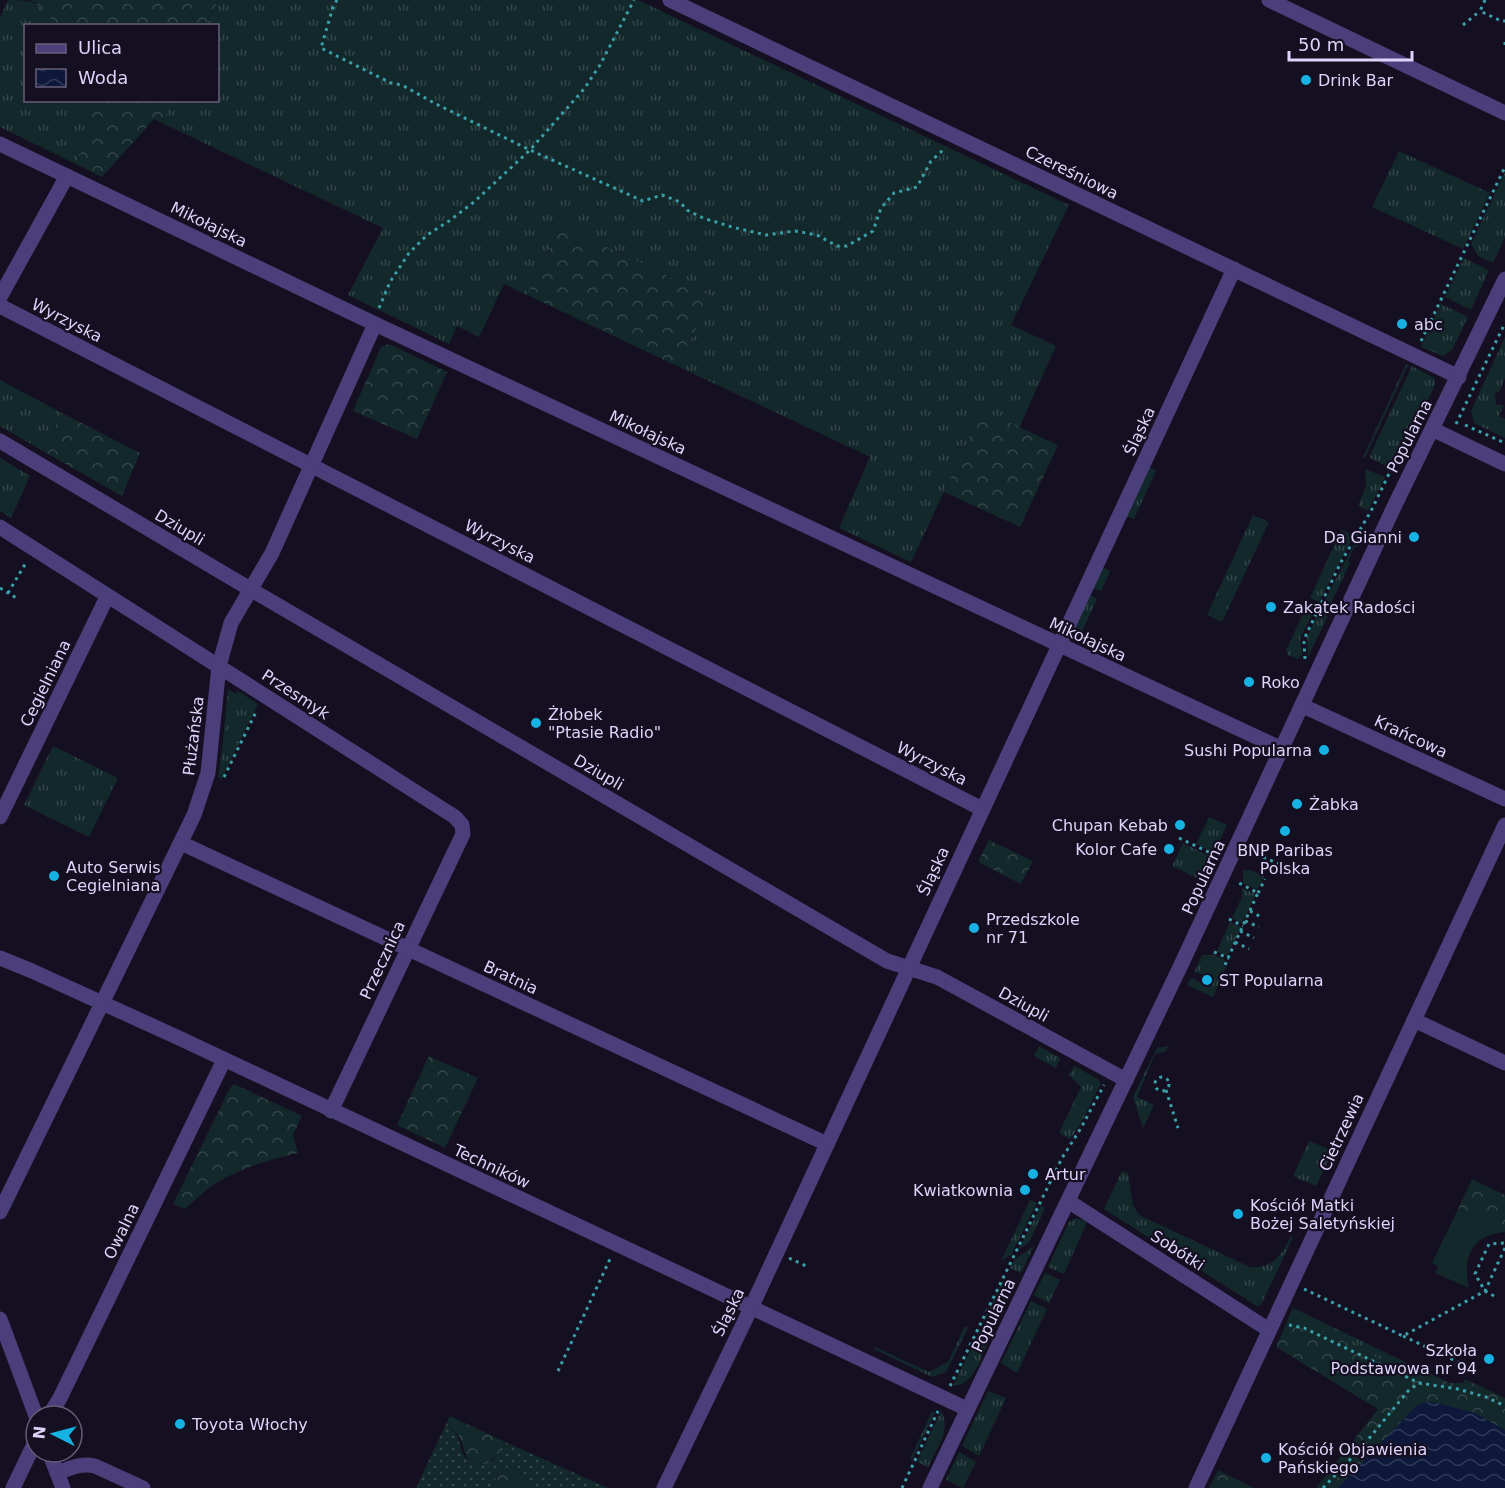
<svg xmlns="http://www.w3.org/2000/svg" width="1505" height="1488" font-family="'DejaVu Sans',sans-serif">
<style>
.grass{fill:url(#grass-tufts)}
.forest{fill:url(#forest-crowns)}
.garden{fill:url(#garden-dots)}
.pitch{fill:#13282a}
.water{fill:url(#water-waves)}
.lines{fill:none;stroke-linecap:round;stroke-linejoin:round}
.path{stroke:#3a9fa8;stroke-width:3;stroke-dasharray:3 4.5;stroke-linecap:butt}
.minor{stroke:#4a3f7b;stroke-width:15}
.poi-dot{fill:#17b2e4;stroke:#151021;stroke-width:2}
.labels{text-anchor:middle;stroke-width:4.5;stroke-linejoin:round;paint-order:stroke}
.poi-label{font-size:16px;fill:#ded4fb;stroke:#151021;text-anchor:start}
.street-label{font-size:16px;fill:#ded4fb;stroke:#151021}
</style>
<defs>
<pattern id="grass-tufts" width="24" height="20" patternUnits="userSpaceOnUse" patternTransform="scale(1.5)"><rect width="24" height="20" fill="#13282a"/><path d="M3 7l-1-3M5 7V3M7 7l1-3M15 17l-1-3M17 17v-4M19 17l1-3" fill="none" stroke="#35464a"/></pattern>
<pattern id="forest-crowns" width="20" height="18" patternUnits="userSpaceOnUse" patternTransform="scale(1.5)"><rect width="20" height="18" fill="#13282a"/><path d="M2 6a3 3 0 1 1 6 0M12 15a3 3 0 1 1 6 0" fill="none" stroke="#35464a"/></pattern>
<pattern id="garden-dots" width="8" height="8" patternUnits="userSpaceOnUse" patternTransform="scale(1.5)"><rect width="8" height="8" fill="#13282a"/><path d="M2 2h.1M6 6h.1" fill="none" stroke="#35464a" stroke-width="1.8" stroke-linecap="round"/></pattern>
<pattern id="water-waves" width="16" height="10" patternUnits="userSpaceOnUse" patternTransform="scale(1.5)"><rect width="16" height="10" fill="#0e183b"/><path d="M0 5q4-4 8 0t8 0" fill="none" stroke="#313958"/></pattern>
</defs>
<rect width="100%" height="100%" fill="#151021"/>
<g class="grass">
<path d="M 8,0 C 34,0 42,3 57,25 L 26,26 L 26,100 L 89,101 C 96,121 84,146 76,164 L 0,127 L 0,18 Z"/>
<polygon points="218,0 638,0 1069,205 1011,325 1056,346 1019,428 982,411 911,562 839,528 870,457 677,366 712,297 560,225 527,295 504,284 479,337 457,326 449,344 348,295 383,228 162,123 172,101 218,100 218,26 206,25"/>
<polygon points="1399,151 1490,193 1463,249 1372,207"/>
<polygon points="1505,172 1505,237 1493,263 1478,256 1471,244"/>
<polygon points="1464,258 1489,270 1471,310 1445,297"/>
<polygon points="1441,304 1468,317 1452,350 1443,356 1421,347"/>
<polygon points="1505,337 1505,378 1499,392 1495,393 1496,405 1504,405 1499,416 1505,419 1505,438 1474,423 1471,411"/>
<polygon points="1406,364 1408,365 1365,458 1363,457"/>
<path d="M 1412,366 L 1434,378 L 1435,385 L 1408,444 C 1396,446 1393,458 1389,468 L 1369,457 Z"/>
<polygon points="0,380 62,413 43,451 0,426"/>
<polygon points="0,458 30,476 11,518 0,511"/>
<polygon points="1149,467 1156,471 1134,519 1126,516"/>
<polygon points="1365,469 1385,477 1368,511 1358,506 1366,486"/>
<polygon points="1253,515 1269,522 1222,622 1207,615"/>
<polygon points="1362,529 1365,530 1357,547 1354,547 1348,561 1350,563 1329,607 1323,604"/>
<polygon points="1341,530 1354,535 1319,602 1310,598"/>
<polygon points="1102,567 1110,571 1101,591 1093,588"/>
<polygon points="1090,595 1097,599 1078,640 1070,636"/>
<polygon points="1309,607 1315,610 1300,638 1302,654 1298,659 1288,655 1286,650 1305,610 1308,611"/>
<polygon points="1319,611 1328,616 1308,657 1307,637"/>
<polygon points="228,689 236,694 238,691 258,704 222,779 218,777 222,751"/>
<polygon points="53,746 118,778 89,837 24,805"/>
<polygon points="1209,817 1227,825 1214,852 1196,844"/>
<polygon points="1183,843 1211,857 1201,880 1172,866"/>
<polygon points="1243,870 1251,870 1264,876 1257,890 1243,883"/>
<polygon points="1242,888 1256,894 1242,923 1232,918 1242,897"/>
<polygon points="1230,922 1241,927 1227,956 1217,951"/>
<polygon points="1202,955 1215,955 1225,960 1223,965 1226,967 1213,997 1187,985 1191,978 1208,986 1211,977 1194,972"/>
<polygon points="1039,1046 1060,1058 1056,1068 1034,1056"/>
<polygon points="1169,1046 1165,1052 1155,1054 1137,1097 1154,1105 1143,1128 1133,1097 1157,1048"/>
<polygon points="1074,1066 1098,1079 1101,1083 1080,1125 1070,1139 1059,1133 1081,1087 1069,1075"/>
<polygon points="1309,1141 1333,1151 1316,1186 1293,1176"/>
<path d="M 1122,1171 L 1128,1173 L 1133,1205 L 1139,1215 L 1250,1267 C 1272,1270 1282,1254 1291,1236 L 1293,1237 L 1261,1305 L 1257,1306 L 1104,1209 Z"/>
<polygon points="1030,1200 1037,1203 1011,1255 1001,1261"/>
<polygon points="1041,1206 1045,1208 1029,1243 1019,1249"/>
<polygon points="1076,1218 1087,1222 1064,1274 1048,1267 1069,1222"/>
<polygon points="1034,1246 1021,1273 1010,1268 1015,1259"/>
<polygon points="1045,1273 1060,1280 1049,1303 1034,1295"/>
<polygon points="1002,1282 1014,1288 996,1325 984,1319"/>
<polygon points="1031,1301 1047,1309 1017,1373 1001,1363"/>
<polygon points="1293,1308 1449,1383 1423,1381 1287,1321"/>
<polygon points="965,1326 968,1328 946,1372 932,1377 874,1349 875,1347 929,1372 948,1362"/>
<path d="M 980,1330 L 991,1335 C 983,1352 975,1386 953,1386 Z"/>
<polygon points="988,1391 1006,1398 979,1456 962,1446"/>
<polygon points="932,1411 935,1413 912,1460 910,1459"/>
<path d="M 941,1411 C 952,1429 936,1450 928,1467 L 917,1462 Z"/>
<polygon points="959,1452 976,1462 963,1488 946,1480"/>
</g>
<g class="forest">
<polygon points="30,0 218,0 206,25 57,26 36,3"/>
<path d="M 89,101 L 89,100 L 172,101 L 162,123 L 154,119 L 102,177 L 76,164 C 84,146 96,121 89,101 Z"/>
<polygon points="560,225 712,297 677,366 527,295"/>
<polygon points="389,344 447,372 417,439 353,411 381,347"/>
<polygon points="982,410 1058,445 1020,527 944,492"/>
<polygon points="62,413 140,453 122,496 43,451"/>
<polygon points="989,840 1033,861 1021,884 978,862"/>
<polygon points="429,1056 478,1078 445,1148 397,1125"/>
<path d="M 234,1084 L 302,1116 L 293,1135 L 298,1153 C 268,1160 236,1169 210,1187 C 201,1194 193,1202 185,1209 L 173,1204 L 230,1088 Z"/>
<polygon points="1472,1179 1505,1195 1505,1232 1458,1209"/>
<polygon points="1290,1315 1409,1373 1413,1365 1449,1383 1463,1383 1465,1379 1505,1398 1505,1488 1316,1488 1378,1409 1276,1347"/>
<path d="M 450,1416 L 505,1442 L 499,1453 L 487,1464 C 460,1466 468,1449 458,1435 C 455,1431 449,1428 445,1426 Z"/>
<path d="M 510,1466 L 518,1469 L 535,1488 L 493,1488 C 493,1478 501,1470 510,1466 Z"/>
<polygon points="1218,1470 1254,1488 1209,1488"/>
</g>
<path class="garden" d="M 445,1426 C 464,1435 456,1443 465,1457 C 468,1460 473,1463 478,1464 C 492,1467 499,1453 505,1442 L 608,1488 L 535,1488 L 518,1469 L 510,1466 C 501,1470 493,1478 493,1488 L 416,1488 Z"/>
<path class="pitch" d="M 1458,1209 L 1505,1232 C 1501,1233 1495,1233 1491,1235 C 1466,1242 1464,1267 1469,1288 L 1435,1273 L 1438,1267 L 1432,1263 Z"/>
<polygon class="water" points="1429,1401 1475,1413 1505,1430 1505,1488 1338,1488 1417,1405"/>
<g class="lines">
<g class="path">
<polyline points="337,0 333,7 321,48 391,83 402,85 436,104 530,150 643,201 662,195 680,202 687,210 703,218 732,227 766,235 795,231 817,235 837,246 847,246 873,231 881,208 894,193 917,187 931,161 941,152 944,147"/>
<polyline points="1485,0 1480,11 1501,21 1505,21"/>
<polyline points="1463,25 1480,11"/>
<polyline points="1505,45 1505,42"/>
<polyline points="379,308 390,282 409,253 427,235 449,221 474,202 530,150 584,89 600,65 634,0"/>
<polyline points="1421,341 1505,167"/>
<polyline points="1456,424 1505,323"/>
<polyline points="1465,425 1505,443"/>
<polyline points="0,588 18,599"/>
<polyline points="8,593 27,561"/>
<polyline points="1305,659 1304,642 1306,635 1341,562 1371,511 1400,451 1404,446 1408,446"/>
<polyline points="224,777 257,710"/>
<polyline points="1179,838 1215,855"/>
<polyline points="1252,848 1256,854 1293,870"/>
<polyline points="1258,893 1265,879"/>
<polyline points="1250,911 1263,918"/>
<polyline points="1229,919 1243,926"/>
<polyline points="1245,921 1259,927"/>
<polyline points="1240,931 1254,938"/>
<polyline points="1235,942 1249,949"/>
<polyline points="1214,952 1228,958 1258,893 1239,883"/>
<polyline points="1225,965 1228,958"/>
<circle cx="1162" cy="1084" r="7"/>
<polyline points="1166,1090 1178,1128"/>
<polyline points="789,1258 806,1266"/>
<polyline points="1304,1289 1403,1336 1485,1291 1505,1248"/>
<polyline points="1494,1296 1485,1291 1475,1274 1489,1244 1505,1243"/>
<polyline points="1289,1325 1304,1328 1419,1383 1458,1389 1486,1397 1505,1406"/>
<polyline points="1403,1336 1462,1364"/>
<polyline points="558,1371 610,1259"/>
<polyline points="950,1386 1062,1158 1081,1128 1104,1085"/>
<polyline points="902,1488 938,1411"/>
<polyline points="1323,1488 1362,1447 1408,1391 1419,1383"/>
</g>
<g class="minor">
<polyline points="670,0 1459,377"/>
<polyline points="1269,0 1505,113"/>
<polyline points="0,144 375,324 1282,749"/>
<polyline points="0,297 67,176"/>
<polyline points="0,306 982,809"/>
<polyline points="1432,429 1505,464"/>
<polyline points="0,441 250,589 887,961 937,977 1126,1080"/>
<polyline points="0,527 455,817 462,825 463,834 331,1111"/>
<polyline points="1303,706 1505,799"/>
<polyline points="0,817 107,597"/>
<polyline points="181,843 827,1144"/>
<polyline points="0,958 32,971 179,1038 967,1409"/>
<polyline points="1414,1020 1505,1063"/>
<polyline points="1068,1201 1269,1330"/>
<polyline points="0,1212 194,815 208,773 219,666 231,623 272,553 375,324"/>
<polyline points="0,1319 36,1416"/>
<polyline points="49,1416 60,1398 224,1060"/>
<polyline points="49,1452 63,1488"/>
<path d="M 57,1473 C 71,1468 80,1463 95,1466 L 143,1488"/>
<polyline points="13,1488 36,1440"/>
<polyline points="664,1488 751,1308 1234,269"/>
<polyline points="930,1488 1181,965 1393,509 1505,279"/>
<polyline points="1196,1488 1505,825"/>
</g>
</g>
<g class="poi-dot">
<circle cx="1306" cy="80" r="6"/>
<circle cx="1402" cy="324" r="6"/>
<circle cx="1414" cy="537" r="6"/>
<circle cx="1271" cy="607" r="6"/>
<circle cx="1249" cy="682" r="6"/>
<circle cx="536" cy="723" r="6"/>
<circle cx="1324" cy="750" r="6"/>
<circle cx="1297" cy="804" r="6"/>
<circle cx="1180" cy="825" r="6"/>
<circle cx="1285" cy="831" r="6"/>
<circle cx="1169" cy="849" r="6"/>
<circle cx="54" cy="876" r="6"/>
<circle cx="974" cy="928" r="6"/>
<circle cx="1207" cy="980" r="6"/>
<circle cx="1033" cy="1174" r="6"/>
<circle cx="1025" cy="1190" r="6"/>
<circle cx="1238" cy="1214" r="6"/>
<circle cx="1489" cy="1359" r="6"/>
<circle cx="180" cy="1424" r="6"/>
<circle cx="1266" cy="1458" r="6"/>
</g>
<g class="labels">
<g class="poi-label">
<text x="1318" y="86">Drink Bar</text>
<text x="1414" y="330">abc</text>
<text x="1402" y="543" text-anchor="end">Da Gianni</text>
<text x="1283" y="613">Zakątek Radości</text>
<text x="1261" y="688">Roko</text>
<text x="548" y="720">Żłobek<tspan x="548" dy="18">"Ptasie Radio"</tspan></text>
<text x="1312" y="756" text-anchor="end">Sushi Popularna</text>
<text x="1309" y="810">Żabka</text>
<text x="1168" y="831" text-anchor="end">Chupan Kebab</text>
<text x="1157" y="855" text-anchor="end">Kolor Cafe</text>
<text x="1285" y="856" text-anchor="middle">BNP Paribas<tspan x="1285" dy="18">Polska</tspan></text>
<text x="66" y="873">Auto Serwis<tspan x="66" dy="18">Cegielniana</tspan></text>
<text x="986" y="925">Przedszkole<tspan x="986" dy="18">nr 71</tspan></text>
<text x="1219" y="986">ST Popularna</text>
<text x="1045" y="1180">Artur</text>
<text x="1013" y="1196" text-anchor="end">Kwiatkownia</text>
<text x="1250" y="1211">Kościół Matki<tspan x="1250" dy="18">Bożej Saletyńskiej</tspan></text>
<text x="1477" y="1356" text-anchor="end">Szkoła<tspan x="1477" dy="18">Podstawowa nr 94</tspan></text>
<text x="192" y="1430">Toyota Włochy</text>
<text x="1278" y="1455">Kościół Objawienia<tspan x="1278" dy="18">Pańskiego</tspan></text>
</g>
<g class="street-label">
<text transform="translate(1072 172) rotate(26)" y="6">Czereśniowa</text>
<text transform="translate(209 224) rotate(26)" y="6">Mikołajska</text>
<text transform="translate(67 320) rotate(27)" y="6">Wyrzyska</text>
<text transform="translate(1139 431) rotate(-65)" y="6">Śląska</text>
<text transform="translate(648 432) rotate(25)" y="6">Mikołajska</text>
<text transform="translate(1409 436) rotate(-63)" y="6">Popularna</text>
<text transform="translate(180 527) rotate(31)" y="6">Dziupli</text>
<text transform="translate(500 541) rotate(27)" y="6">Wyrzyska</text>
<text transform="translate(1088 639) rotate(25)" y="6">Mikołajska</text>
<text transform="translate(45 683) rotate(-64)" y="6">Cegielniana</text>
<text transform="translate(296 694) rotate(33)" y="6">Przesmyk</text>
<text transform="translate(193 736) rotate(-83)" y="6">Płużańska</text>
<text transform="translate(1411 736) rotate(25)" y="6">Krańcowa</text>
<text transform="translate(932 763) rotate(27)" y="6">Wyrzyska</text>
<text transform="translate(599 772) rotate(30)" y="6">Dziupli</text>
<text transform="translate(933 871) rotate(-65)" y="6">Śląska</text>
<text transform="translate(1203 877) rotate(-65)" y="6">Popularna</text>
<text transform="translate(382 960) rotate(-65)" y="6">Przecznica</text>
<text transform="translate(511 977) rotate(25)" y="6">Bratnia</text>
<text transform="translate(1024 1004) rotate(29)" y="6">Dziupli</text>
<text transform="translate(1341 1132) rotate(-65)" y="6">Cietrzewia</text>
<text transform="translate(492 1166) rotate(25)" y="6">Techników</text>
<text transform="translate(121 1231) rotate(-64)" y="6">Owalna</text>
<text transform="translate(1178 1250) rotate(33)" y="6">Sobótki</text>
<text transform="translate(728 1312) rotate(-64)" y="6">Śląska</text>
<text transform="translate(993 1315) rotate(-64)" y="6">Popularna</text>
</g>
</g>
<rect x="24" y="24" width="195" height="78" fill="#151021" stroke="#655e78" stroke-width="1.5"/>
<rect x="36" y="44" width="30" height="9" fill="#4a3f7b" stroke="#655e78" stroke-width="1.5"/>
<text x="78" y="54" font-size="18" fill="#ded4fb">Ulica</text>
<rect x="36" y="69" width="30" height="18" fill="url(#water-waves)" stroke="#655e78" stroke-width="1.5"/>
<text x="78" y="84" font-size="18" fill="#ded4fb">Woda</text>
<g transform="translate(54 1434) rotate(276)"><circle r="28" fill="#151021" stroke="#655e78" stroke-width="1.5"/>
<path d="M0-4.5L10 22L0 15L-10 22Z" fill="#17b2e4"/>
<text y="-9" font-size="16" font-weight="bold" text-anchor="middle" fill="#ded4fb">N</text>
</g>
<path d="M1289 51v9h123v-9" fill="none" stroke="#ded4fb" stroke-width="3"/>
<text x="1298" y="51" font-size="18" fill="#ded4fb" stroke="#151021" stroke-width="4.5" paint-order="stroke">50 m</text>
</svg>
